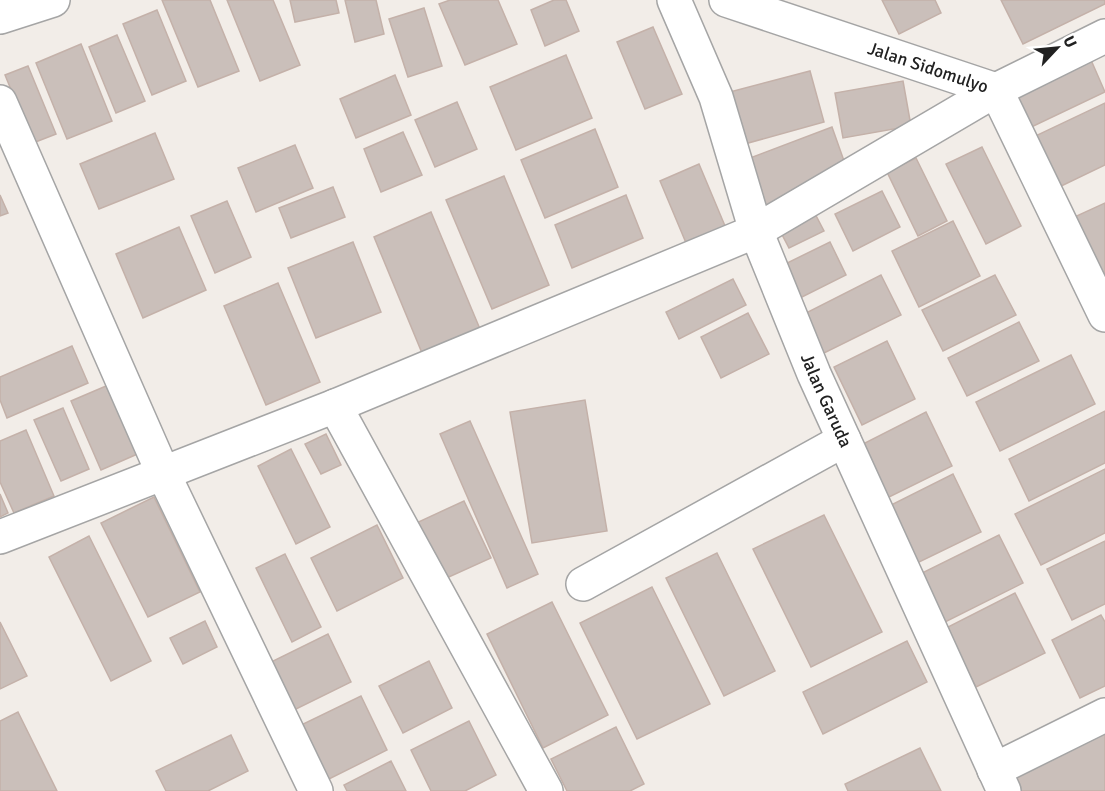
<svg xmlns="http://www.w3.org/2000/svg" width="1105" height="791" font-family="Signika,sans-serif">
<style>
.building{fill:#cabfba;stroke:#c4b1a9;stroke-width:1.5}
.lines{fill:none;stroke-linecap:round;stroke-linejoin:round}
.minor-casing{stroke:#a5a5a5;stroke-width:36}
.minor{stroke:#fff;stroke-width:33}
.labels{text-anchor:middle;stroke-width:4.5;stroke-linejoin:round;paint-order:stroke}
.street-label{font-size:18px;fill:#212121;stroke:#fff}
</style>
<rect width="100%" height="100%" fill="#f2ede8"/>
<g class="building">
<polygon points="162,0 210,0 239,71 198,87"/>
<polygon points="227,0 273,0 300,65 260,81"/>
<polygon points="290,0 336,0 339,13 295,22"/>
<polygon points="345,0 376,0 384,34 355,42"/>
<polygon points="450,0 498,0 517,44 465,65 439,4"/>
<polygon points="554,0 566,0 579,31 545,46 531,10"/>
<polygon points="882,0 935,0 941,13 899,34"/>
<polygon points="1001,0 1105,0 1105,4 1023,44"/>
<polygon points="424,8 442,66 408,77 389,19"/>
<polygon points="157,10 186,81 152,95 123,24"/>
<polygon points="653,27 682,94 645,109 617,42"/>
<polygon points="117,35 145,101 116,113 89,47"/>
<polygon points="81,44 112,121 67,139 36,63"/>
<polygon points="566,55 592,118 516,150 490,87"/>
<polygon points="1091,60 1105,92 1023,131 1008,100"/>
<polygon points="28,66 56,134 33,143 5,75"/>
<polygon points="810,71 824,122 741,145 726,93"/>
<polygon points="395,75 411,115 356,138 340,99"/>
<polygon points="903,81 911,126 843,138 835,93"/>
<polygon points="457,102 477,149 435,167 415,120"/>
<polygon points="1105,103 1105,165 1053,190 1029,139"/>
<polygon points="832,127 849,175 762,207 745,160"/>
<polygon points="595,129 618,187 545,218 521,160"/>
<polygon points="403,132 422,175 381,192 364,149"/>
<polygon points="155,133 174,179 99,209 80,164"/>
<polygon points="295,145 313,188 256,212 238,168"/>
<polygon points="982,147 1021,226 986,244 946,164"/>
<polygon points="916,158 947,221 918,236 887,172"/>
<polygon points="699,164 728,233 689,250 660,181"/>
<polygon points="504,176 549,285 492,309 446,200"/>
<polygon points="333,187 345,217 291,238 279,208"/>
<polygon points="882,191 900,227 853,251 835,214"/>
<polygon points="0,195 8,213 0,216"/>
<polygon points="626,195 643,238 572,268 555,225"/>
<polygon points="227,201 251,257 215,273 191,216"/>
<polygon points="1105,203 1105,277 1070,219"/>
<polygon points="812,208 824,231 789,248 777,225"/>
<polygon points="431,212 480,329 422,353 374,237"/>
<polygon points="953,221 980,276 919,307 892,251"/>
<polygon points="179,227 206,290 143,318 116,254"/>
<polygon points="353,242 381,312 316,338 288,268"/>
<polygon points="830,242 846,275 796,300 779,267"/>
<polygon points="881,275 901,315 822,354 802,315"/>
<polygon points="995,275 1016,315 943,351 922,310"/>
<polygon points="733,279 746,305 679,339 666,312"/>
<polygon points="278,283 320,382 266,405 224,306"/>
<polygon points="748,313 769,354 721,378 701,337"/>
<polygon points="1019,322 1039,361 967,396 948,358"/>
<polygon points="887,341 915,399 862,425 834,367"/>
<polygon points="72,346 88,383 7,418 0,400 0,377"/>
<polygon points="1071,355 1095,404 1000,451 976,402"/>
<polygon points="113,383 142,452 101,470 71,401"/>
<polygon points="585,400 607,531 532,543 510,412"/>
<polygon points="63,408 89,469 61,481 34,420"/>
<polygon points="1105,411 1105,463 1029,501 1009,459"/>
<polygon points="926,412 952,466 883,500 857,447"/>
<polygon points="470,421 538,574 507,588 440,434"/>
<polygon points="26,430 54,496 14,513 0,482 0,441"/>
<polygon points="326,434 341,465 321,474 305,444"/>
<polygon points="291,449 330,527 296,544 258,466"/>
<polygon points="1105,469 1105,533 1041,565 1015,514"/>
<polygon points="953,474 981,532 917,563 889,506"/>
<polygon points="0,494 8,513 0,517"/>
<polygon points="154,497 200,592 148,617 101,523"/>
<polygon points="464,501 491,558 440,581 414,524"/>
<polygon points="824,515 882,632 811,667 753,549"/>
<polygon points="377,525 403,578 337,611 311,558"/>
<polygon points="999,535 1023,583 945,622 920,574"/>
<polygon points="89,536 151,661 111,681 49,557"/>
<polygon points="1105,541 1105,604 1072,620 1047,569"/>
<polygon points="717,553 775,671 724,696 666,578"/>
<polygon points="285,554 321,627 292,642 256,568"/>
<polygon points="652,587 710,704 637,739 580,623"/>
<polygon points="1015,593 1045,653 976,687 946,628"/>
<polygon points="552,602 608,715 543,748 487,634"/>
<polygon points="1101,615 1105,622 1105,686 1080,698 1052,640"/>
<polygon points="205,621 217,647 183,664 170,638"/>
<polygon points="0,622 27,676 0,689"/>
<polygon points="328,634 351,682 292,711 269,663"/>
<polygon points="907,641 927,682 823,734 803,692"/>
<polygon points="429,661 452,708 403,733 379,686"/>
<polygon points="361,696 387,750 327,780 299,726"/>
<polygon points="18,712 57,791 0,791 0,721"/>
<polygon points="469,721 496,775 465,791 431,791 411,750"/>
<polygon points="616,727 644,784 630,791 567,791 551,759"/>
<polygon points="1105,730 1105,791 1021,791 1013,776"/>
<polygon points="231,735 248,771 208,791 166,791 156,771"/>
<polygon points="920,748 941,791 848,791 845,784"/>
<polygon points="391,761 406,791 347,791 344,785"/>
</g>
<g class="lines">
<defs>
<g id="minor">
<path id="s1" d="M 674,0 L 716,97 L 756,231 L 814,374 L 1004,791"/>
<path id="s2" d="M 726,0 L 996,90 L 1105,315"/>
<polyline points="0,17 53,0"/>
<polyline points="0,102 163,473 316,791"/>
<polyline points="335,406 546,791"/>
<polyline points="0,537 335,406 756,231 996,90 1105,36"/>
<polyline points="583,584 844,440"/>
<polyline points="994,770 1105,715"/>
</g>
</defs>
<use href="#minor" class="minor-casing"/>
<use href="#minor" class="minor"/>
</g>
<g class="labels">
<g class="street-label">
<text dy="6" stroke="none"><textPath href="#s2" startOffset="213">Jalan Sidomulyo</textPath></text>
<text dy="6" stroke="none"><textPath href="#s1" startOffset="429">Jalan Garuda</textPath></text>
</g>
</g>
<g transform="translate(1057 48) rotate(64)" stroke="#ffffff" stroke-width="4.5" paint-order="stroke">
<path d="M0-4.5L10 22L0 15L-10 22Z" fill="#212121"/>
<text y="-9" font-size="16" font-weight="bold" text-anchor="middle" fill="#212121">U</text>
</g>
</svg>
